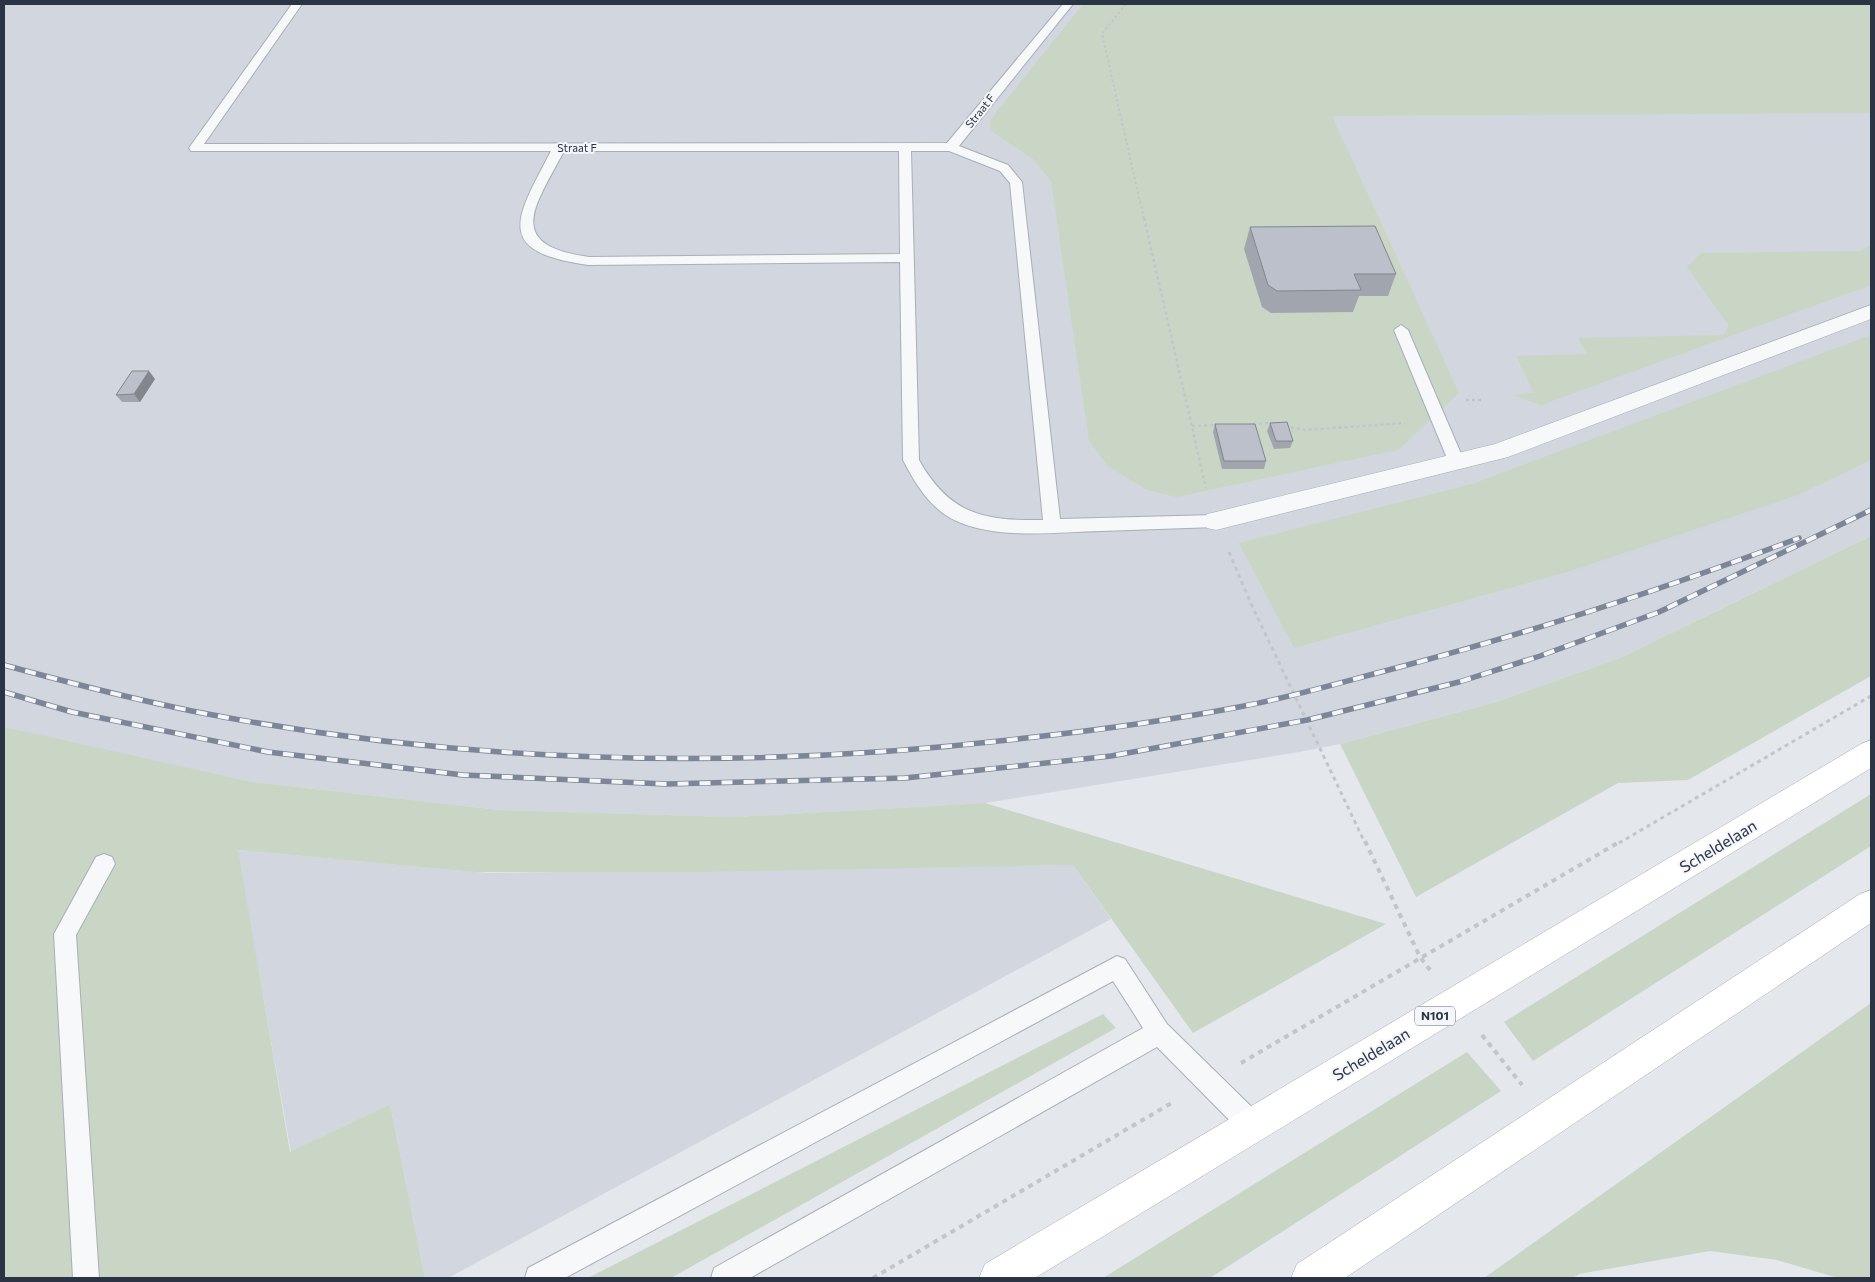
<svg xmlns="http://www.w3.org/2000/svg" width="1875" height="1282" font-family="Commissioner,sans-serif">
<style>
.built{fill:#d2d6de}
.green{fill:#c9d6c5}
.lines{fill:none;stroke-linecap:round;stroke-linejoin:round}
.lane-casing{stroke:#a9aeb7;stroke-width:2}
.street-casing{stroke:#a9aeb7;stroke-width:1}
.primary-casing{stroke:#a3abb8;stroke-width:1}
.path-far3{stroke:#c2c5cb;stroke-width:2;stroke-dasharray:2.5 2.5;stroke-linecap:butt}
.path-far2{stroke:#c2c5cb;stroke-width:2.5;stroke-dasharray:3 3;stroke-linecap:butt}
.path-far1{stroke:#c2c5cb;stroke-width:3;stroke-dasharray:4 4;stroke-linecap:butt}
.path{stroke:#c2c5cb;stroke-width:4;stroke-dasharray:5 5;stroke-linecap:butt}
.lane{fill:#f7f8fa;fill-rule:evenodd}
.street{fill:#f7f8fa;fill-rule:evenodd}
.primary{fill:#fff;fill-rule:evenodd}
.rail-casing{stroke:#7d8696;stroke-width:5.5}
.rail{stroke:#f4f6f9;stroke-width:4;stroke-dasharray:11;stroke-linecap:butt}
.wall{fill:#a1a5ae}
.shaded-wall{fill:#83868d}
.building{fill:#bbc0ca;stroke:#83868d}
.labels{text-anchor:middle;stroke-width:4;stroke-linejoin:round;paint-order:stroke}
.far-street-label{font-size:11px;fill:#2b3445;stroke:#f4f6f9}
.shield{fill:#f4f6f9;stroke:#676e7b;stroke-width:1}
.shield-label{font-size:12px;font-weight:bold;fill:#2b3445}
.near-street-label{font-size:16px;fill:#2b3445;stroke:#f4f6f9}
</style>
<rect width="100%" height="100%" fill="#e4e7ec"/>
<g class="built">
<polygon points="4,4 1871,4 1871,536 1620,658 1496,702 1340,744 1299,752 985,803 733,817 499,810 253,782 17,731 4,727"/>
<polygon points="237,850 487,873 1073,865 1111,919 448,1278 425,1278 390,1104 291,1152"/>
</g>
<g class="green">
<polygon points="1083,4 1871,4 1871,113 1332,116 1459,393 1398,450 1176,497 1147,490 1108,466 1089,441 1051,181 1033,159 991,131 990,122 995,114"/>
<polygon points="1871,245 1871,285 1541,405 1513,395 1534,393 1516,356 1587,354 1578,338 1723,335 1729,326 1687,267 1701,253 1861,251"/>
<polygon points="1871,335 1871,460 1798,495 1567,572 1294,648 1239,543 1472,484"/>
<polygon points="1871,536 1871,676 1688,780 1618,783 1416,897 1340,744 1496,702 1620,658"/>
<polygon points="4,727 253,782 499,810 733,817 985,803 1386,924 1193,1033 1073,865 695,872 475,872 238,850 290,1152 390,1104 425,1278 4,1278"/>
<polygon points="1871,794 1871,846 1533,1061 1504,1022"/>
<polygon points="1871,1003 1871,1278 1838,1278 1777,1260 1710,1251 1579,1274 1573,1278 1484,1278"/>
<polygon points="1103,1014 1116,1028 671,1278 588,1278"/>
<polygon points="1467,1052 1501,1091 1210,1278 1103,1278"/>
</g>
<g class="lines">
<defs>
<g id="lane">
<path d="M 292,4 L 302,4 L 204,144 L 947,143 L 1063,4 L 1073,4 L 959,146 L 1008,165 L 1022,182 L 1060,519 L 1216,515 L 1222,517 L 1225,521 L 1222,525 L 1216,527 C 1178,528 1140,530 1101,531 C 1055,532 984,542 944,514 C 925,500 914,481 903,460 L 900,262 L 589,265 C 491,252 517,217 551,151 L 191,151 L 189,148 ZM 564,151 L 899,151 L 900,254 L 589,257 C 502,245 536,205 564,151 ZM 911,151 L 949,151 L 1000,171 L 1010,183 L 1043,520 C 984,521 950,515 919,460 Z"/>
<polygon points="1401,325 1408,330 1465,463 1463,467 1451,467 1449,463 1394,330"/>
<polygon points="104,854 112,857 115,864 76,935 99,1278 73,1278 54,934 96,857"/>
<polygon points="1117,956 1125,959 1167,1024 1261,1116 1264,1125 1261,1134 1252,1137 1243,1134 1157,1047 750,1278 711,1278 714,1268 1143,1028 1113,981 565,1278 525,1278 528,1268"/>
</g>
<polygon id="street" points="1871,305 1871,319 1508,457 1216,530 1207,528 1203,521 1207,514 1216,512 1495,444"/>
<g id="primary">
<polygon points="1871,740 1871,768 1035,1278 979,1278 985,1264 1861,744"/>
<polygon points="1871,890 1871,923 1345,1278 1291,1278 1297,1264 1860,894"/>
</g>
</defs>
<use href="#lane" class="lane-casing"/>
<use href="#street" class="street-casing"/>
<use href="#primary" class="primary-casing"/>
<polyline class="path-far3" points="1126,4 1102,34 1144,219"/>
<g class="path-far2">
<polyline points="1144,218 1206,488"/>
<polyline points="1466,400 1481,400"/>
<polyline points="1253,424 1271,423"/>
<polyline points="1192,426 1219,425"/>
<polyline points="1285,426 1305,430 1405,423"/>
</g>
<g class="path-far1">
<polyline points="1229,552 1252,606 1365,843"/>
<polyline points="1619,843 1871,696"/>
</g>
<g class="path">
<polyline points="1365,841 1420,957 1430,970"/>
<polyline points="1482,1035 1522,1085"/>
<polyline points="1241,1063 1621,841"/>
<polyline points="873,1278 1175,1101"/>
</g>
<use href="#lane" class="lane"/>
<use href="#street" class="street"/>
<use href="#primary" class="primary"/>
<defs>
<g id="rail">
<path d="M 4,665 C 66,682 129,698 192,711 C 466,765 749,771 1026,738 C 1099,730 1172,720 1244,706 C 1296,696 1346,681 1396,668 C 1534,632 1666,588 1799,538"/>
<polyline points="4,692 72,712 268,752 463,775 666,784 905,778 1111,756 1307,720 1459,682 1540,656 1659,612 1871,510"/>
</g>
</defs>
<use href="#rail" class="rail-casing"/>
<use href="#rail" class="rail"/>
</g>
<g class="wall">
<polygon points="1250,227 1396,274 1388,296 1359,296 1353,312 1271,313 1262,307 1244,249"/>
<polygon points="155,379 140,402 122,402 116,395"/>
<polygon points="1270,423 1293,441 1290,448 1274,449 1267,431"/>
<polygon points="1215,424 1266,461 1264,469 1222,469 1213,432"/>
</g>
<polygon class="shaded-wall" points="149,371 155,379 140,402 134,394"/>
<g class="building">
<polygon points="1375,226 1396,274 1354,274 1361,290 1277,291 1268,285 1250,227"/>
<polygon points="132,371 149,371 134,394 116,395"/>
<polygon points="1287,422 1293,441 1276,441 1270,423"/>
<polygon points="1215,424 1255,424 1266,461 1224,461"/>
</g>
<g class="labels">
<g class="far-street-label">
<text transform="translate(980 111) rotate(-51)" y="4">Straat F</text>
<text x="577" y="152">Straat F</text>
</g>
<rect class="shield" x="1415" y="1006.5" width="40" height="19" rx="4"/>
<g class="shield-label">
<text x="1435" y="1020">N101</text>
</g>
<g class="near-street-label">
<text transform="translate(1718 846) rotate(-31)" y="6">Scheldelaan</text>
<text transform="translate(1371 1054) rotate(-31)" y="6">Scheldelaan</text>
</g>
</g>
<rect width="1875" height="1282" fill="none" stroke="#2b3445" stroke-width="10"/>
</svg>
